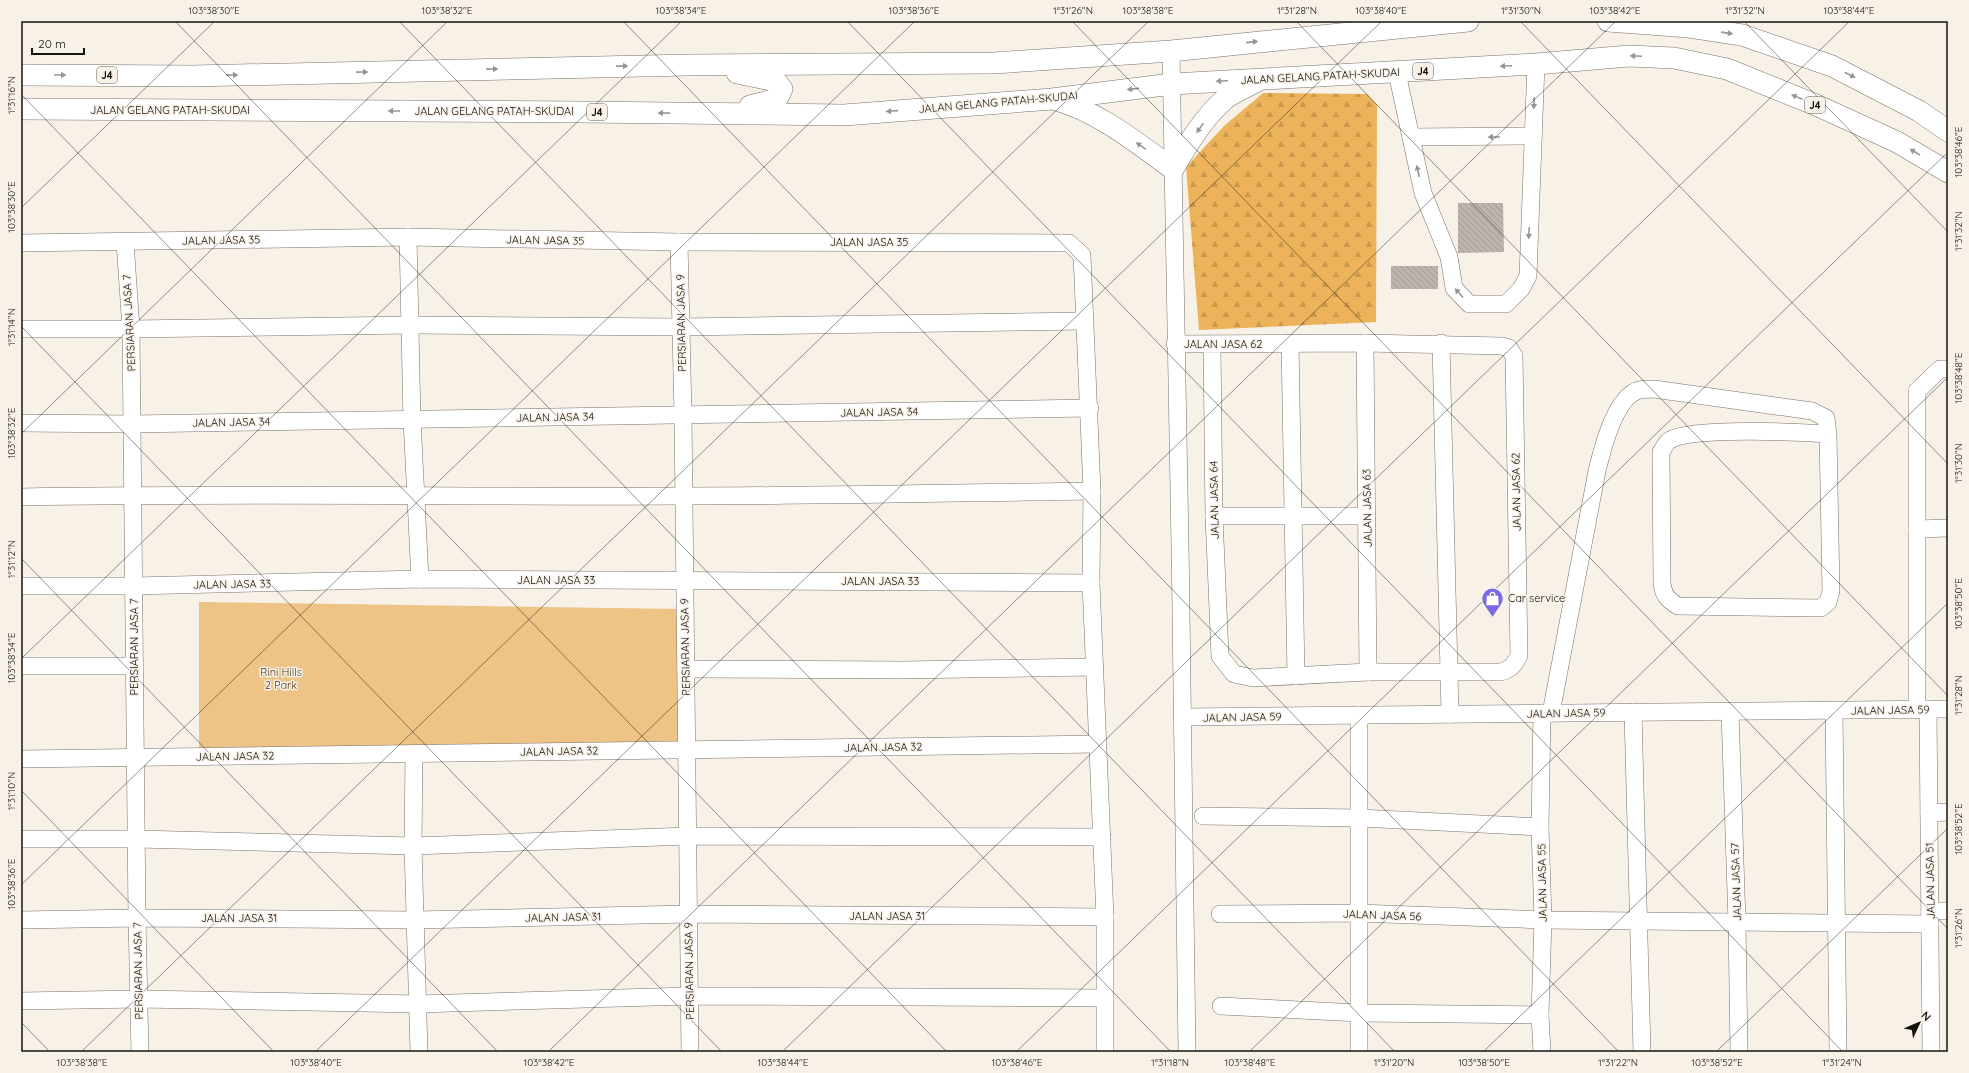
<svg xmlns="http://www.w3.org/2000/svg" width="1969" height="1073" font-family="Quicksand,sans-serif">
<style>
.forest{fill:url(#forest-firs)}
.green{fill:#edc386}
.building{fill:url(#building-back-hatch)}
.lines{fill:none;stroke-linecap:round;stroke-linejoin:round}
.minor-casing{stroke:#78726b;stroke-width:18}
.major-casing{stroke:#78726b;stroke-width:22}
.minor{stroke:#fff;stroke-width:17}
.major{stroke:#fff;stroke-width:21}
.oneway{fill:#969593}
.ticks{fill:none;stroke:#151310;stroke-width:1;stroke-opacity:0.45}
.labels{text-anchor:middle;stroke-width:3;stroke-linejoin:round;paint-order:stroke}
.shield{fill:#f7f1e8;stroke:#595651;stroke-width:1}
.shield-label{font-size:10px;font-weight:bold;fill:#151310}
.street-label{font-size:11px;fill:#151310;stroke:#f7f1e8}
.poi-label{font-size:11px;fill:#151310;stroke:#f7f1e8;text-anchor:start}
.park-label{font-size:11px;fill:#523b16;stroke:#f7f1e8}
.neatline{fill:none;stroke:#151310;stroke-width:1.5}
.ticks-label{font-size:10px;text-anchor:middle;fill:#151310}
</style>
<defs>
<pattern id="forest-firs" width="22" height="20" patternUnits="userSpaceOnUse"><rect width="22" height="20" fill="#ecb35a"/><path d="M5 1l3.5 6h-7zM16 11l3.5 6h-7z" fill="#ca994d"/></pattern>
<pattern id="building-back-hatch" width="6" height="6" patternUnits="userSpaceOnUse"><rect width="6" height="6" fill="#bbb5ad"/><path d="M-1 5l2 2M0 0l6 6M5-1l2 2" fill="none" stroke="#a09b94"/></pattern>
</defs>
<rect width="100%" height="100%" fill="#f7f1e8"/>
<polygon class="forest" points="1263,93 1367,94 1377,105 1376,322 1199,330 1186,167 1224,126"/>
<polygon class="green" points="199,602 680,609 682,756 199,753"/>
<g class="building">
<polygon points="1458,203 1503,203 1504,252 1458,253"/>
<rect x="1391" y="266" width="47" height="23"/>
</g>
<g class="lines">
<defs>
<g id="minor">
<path d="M 1171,51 C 1177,385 1184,718 1187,1052"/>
<polyline points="1397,73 1423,193 1449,257 1454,288 1469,304 1506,304 1521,289 1528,276 1536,64"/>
<polyline points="1411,137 1533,136"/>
<polyline points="408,237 412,420 420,579"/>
<polyline points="125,242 131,329 137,918 140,1052"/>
<polyline points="679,242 683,415 690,1052"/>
<polyline points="21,243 408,237 679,242 1069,243 1082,255 1092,491 1091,583 1105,917 1105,1052"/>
<polyline points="21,329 131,329 411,325 681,327 1084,321"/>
<polyline points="1290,343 1296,676"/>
<polyline points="1365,343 1368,672"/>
<polyline points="1441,343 1450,714"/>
<path d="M 1175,344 L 1365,343 L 1502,346 L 1509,348 L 1514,356 L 1519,656 C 1514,665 1511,669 1501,672 L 1368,672 L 1253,678 L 1234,674 L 1220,656 L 1214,516 L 1212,345"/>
<polyline points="21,423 132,424 1090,408"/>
<path d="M 21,497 C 242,493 462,497 683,496 C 819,496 956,493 1092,491"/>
<polyline points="1214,516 1367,516"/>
<polyline points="1917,529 1948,528"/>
<polyline points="21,586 134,586 420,579 1091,583"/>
<polyline points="21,666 134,666"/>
<polyline points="686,669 902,670 1095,667"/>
<polyline points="1928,709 1931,1052"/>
<polyline points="1917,710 1917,391 1940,369 1948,369"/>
<polyline points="1834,711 1838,1052"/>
<polyline points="1633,712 1642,1052"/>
<polyline points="1730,712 1737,922 1739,1052"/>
<path d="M 1551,713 L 1597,471 C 1602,450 1615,397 1639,390 C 1643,389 1649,389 1654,389 L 1812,411 L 1826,418 L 1828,434 L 1831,591 L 1828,602 L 1821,608 L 1678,606 C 1668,600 1663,595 1662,583 L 1661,452 C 1664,448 1666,442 1670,440 C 1692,427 1799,432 1828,434"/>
<polyline points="1359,715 1359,1052"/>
<polyline points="1184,717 1948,709"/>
<polyline points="414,754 413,846 419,1052"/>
<polyline points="21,759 1097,744"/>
<polyline points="1929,813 1948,812"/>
<polyline points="1203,816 1359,818 1540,827"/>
<polyline points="21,839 137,839 413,846 688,836 1102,837"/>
<polyline points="1930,911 1948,911"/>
<polyline points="1220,914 1359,913 1543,920 1930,924"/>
<polyline points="21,920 137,918 415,920 688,914 1105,917"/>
<polyline points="21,1001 139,999 418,1004 689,996 1105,998"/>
<polyline points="1221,1006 1359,1013 1540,1015"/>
<polyline points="1542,1052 1540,1015 1543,920 1540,827 1542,713"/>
</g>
<g id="major">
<polyline points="1608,21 1689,27 1742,35 1832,66 1919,111 1948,131"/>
<polyline points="737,73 776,81 782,89 777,99 750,106"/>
<polyline points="21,75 193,76 688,65 994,63 1171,51 1468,21"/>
<path d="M 1056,100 C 1099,112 1137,143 1173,169 C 1188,144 1203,118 1225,99 C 1234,92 1247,87 1257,81"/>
<polyline points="21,109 582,112 844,115 1052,99 1172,84 1536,64 1629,56 1674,58 1727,69 1816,105 1897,142 1948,172"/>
</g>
</defs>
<use href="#minor" class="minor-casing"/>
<use href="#major" class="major-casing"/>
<use href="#minor" class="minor"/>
<use href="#major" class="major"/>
</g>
<defs><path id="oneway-solid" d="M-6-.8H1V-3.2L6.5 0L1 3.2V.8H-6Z"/></defs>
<g class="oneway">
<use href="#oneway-solid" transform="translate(1727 33) rotate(8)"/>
<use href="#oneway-solid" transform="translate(1252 42) rotate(-6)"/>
<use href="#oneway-solid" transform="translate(1636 56) rotate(-177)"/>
<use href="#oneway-solid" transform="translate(622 66) rotate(-1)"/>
<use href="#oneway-solid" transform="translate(1506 66) rotate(177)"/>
<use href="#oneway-solid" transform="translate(492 69) rotate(-1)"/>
<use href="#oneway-solid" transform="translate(362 72) rotate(-1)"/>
<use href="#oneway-solid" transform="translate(60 75)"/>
<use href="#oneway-solid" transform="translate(232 75) rotate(-1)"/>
<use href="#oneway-solid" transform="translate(1850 75) rotate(27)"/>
<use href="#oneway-solid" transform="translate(1222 81) rotate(177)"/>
<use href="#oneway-solid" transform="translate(1133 89) rotate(173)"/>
<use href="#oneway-solid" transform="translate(1797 97) rotate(-158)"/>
<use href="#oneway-solid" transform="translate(1534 103) rotate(92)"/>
<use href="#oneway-solid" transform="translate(394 111) rotate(-180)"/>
<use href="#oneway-solid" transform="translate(892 111) rotate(176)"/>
<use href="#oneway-solid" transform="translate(664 113) rotate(-179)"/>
<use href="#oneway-solid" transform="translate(1200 128) rotate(125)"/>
<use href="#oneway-solid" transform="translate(1494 137) rotate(180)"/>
<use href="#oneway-solid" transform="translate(1141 146) rotate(-145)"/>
<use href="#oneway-solid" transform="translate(1915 152) rotate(-149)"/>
<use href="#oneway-solid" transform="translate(1418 171) rotate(-103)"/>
<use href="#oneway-solid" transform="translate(1529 233) rotate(92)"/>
<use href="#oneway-solid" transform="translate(1459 293) rotate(-132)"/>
</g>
<path class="ticks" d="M 175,21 L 1171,1052M 399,21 L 1395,1052M 623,21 L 1619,1052M 847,21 L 1843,1052M 1072,21 L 1948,929M 1296,21 L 1948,696M 1520,21 L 1948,464M 1744,21 L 1948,232M 21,94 L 947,1052M 21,208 L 215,21M 21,326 L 722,1052M 21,434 L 448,21M 21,558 L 498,1052M 21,659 L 682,21M 21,790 L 274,1052M 21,885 L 915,21M 21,1022 L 50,1052M 81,1052 L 1149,21M 315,1052 L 1382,21M 548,1052 L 1616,21M 782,1052 L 1850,21M 1016,1052 L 1948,152M 1249,1052 L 1948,377M 1483,1052 L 1948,603M 1716,1052 L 1948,828"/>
<defs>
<symbol id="shop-pin" viewBox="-11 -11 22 30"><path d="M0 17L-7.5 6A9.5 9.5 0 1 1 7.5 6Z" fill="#7b69e4" stroke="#f7f1e8"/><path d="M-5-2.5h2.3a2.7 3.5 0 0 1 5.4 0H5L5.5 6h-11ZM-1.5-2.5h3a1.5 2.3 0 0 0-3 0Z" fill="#fff"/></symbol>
</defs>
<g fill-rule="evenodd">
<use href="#shop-pin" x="1480" y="586" width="25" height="34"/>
</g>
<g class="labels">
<g class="shield">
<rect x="1413" y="63" width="20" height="16" rx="3"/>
<rect x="97" y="67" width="20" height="16" rx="3"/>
<rect x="1805" y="97" width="20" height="16" rx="3"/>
<rect x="587" y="104" width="20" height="16" rx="3"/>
</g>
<g class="shield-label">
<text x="1423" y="75">J4</text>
<text x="107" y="79">J4</text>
<text x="1815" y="109">J4</text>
<text x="597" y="116">J4</text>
</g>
<g class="street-label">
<text transform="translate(1320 76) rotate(-3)" y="4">JALAN GELANG PATAH-SKUDAI</text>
<text transform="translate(998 102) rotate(-5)" y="4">JALAN GELANG PATAH-SKUDAI</text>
<text x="170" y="114">JALAN GELANG PATAH-SKUDAI</text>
<text x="494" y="115">JALAN GELANG PATAH-SKUDAI</text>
<text transform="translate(221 240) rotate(-1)" y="4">JALAN JASA 35</text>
<text transform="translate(545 240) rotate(1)" y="4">JALAN JASA 35</text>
<text x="869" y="246">JALAN JASA 35</text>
<text transform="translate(129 323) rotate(-93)" y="4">PERSIARAN JASA 7</text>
<text transform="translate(681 323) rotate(-91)" y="4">PERSIARAN JASA 9</text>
<text x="1223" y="348">JALAN JASA 62</text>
<text transform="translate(879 412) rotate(-1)" y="4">JALAN JASA 34</text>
<text transform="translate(555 417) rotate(-1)" y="4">JALAN JASA 34</text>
<text transform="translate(231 422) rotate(-1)" y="4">JALAN JASA 34</text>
<text transform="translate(1516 492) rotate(-91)" y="4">JALAN JASA 62</text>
<text transform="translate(1214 500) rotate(-91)" y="4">JALAN JASA 64</text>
<text transform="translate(1367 508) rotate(-91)" y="4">JALAN JASA 63</text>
<text x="556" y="584">JALAN JASA 33</text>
<text x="880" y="585">JALAN JASA 33</text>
<text transform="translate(232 584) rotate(-1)" y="4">JALAN JASA 33</text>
<text transform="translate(134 647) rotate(-90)" y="4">PERSIARAN JASA 7</text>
<text transform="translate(685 647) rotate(-91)" y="4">PERSIARAN JASA 9</text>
<text transform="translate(1890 710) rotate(-1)" y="4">JALAN JASA 59</text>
<text transform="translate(1566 713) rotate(-1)" y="4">JALAN JASA 59</text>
<text transform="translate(1242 717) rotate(-1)" y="4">JALAN JASA 59</text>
<text transform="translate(883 747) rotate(-1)" y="4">JALAN JASA 32</text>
<text transform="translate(559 751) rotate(-1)" y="4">JALAN JASA 32</text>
<text transform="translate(235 756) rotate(-1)" y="4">JALAN JASA 32</text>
<text transform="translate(1930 881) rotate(-91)" y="4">JALAN JASA 51</text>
<text transform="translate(1736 882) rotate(-92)" y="4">JALAN JASA 57</text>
<text transform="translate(1542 883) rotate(-91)" y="4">JALAN JASA 55</text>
<text transform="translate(1382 915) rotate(2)" y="4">JALAN JASA 56</text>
<text x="887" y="920">JALAN JASA 31</text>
<text transform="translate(563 917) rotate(-1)" y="4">JALAN JASA 31</text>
<text x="239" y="922">JALAN JASA 31</text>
<text transform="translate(138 971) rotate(-91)" y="4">PERSIARAN JASA 7</text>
<text transform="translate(689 971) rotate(-91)" y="4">PERSIARAN JASA 9</text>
</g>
<g class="poi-label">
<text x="1508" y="602">Car service</text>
</g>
<g class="park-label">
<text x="281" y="676">Rini Hills<tspan x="281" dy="13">2 Park</tspan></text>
</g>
</g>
<rect width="1969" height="1073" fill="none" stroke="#f7f1e8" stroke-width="44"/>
<g transform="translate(1919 1023) rotate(46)" stroke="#f7f1e8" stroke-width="3" paint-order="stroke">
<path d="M0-3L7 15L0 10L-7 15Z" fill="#151310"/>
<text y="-6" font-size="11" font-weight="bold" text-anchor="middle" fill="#151310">N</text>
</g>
<path d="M32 48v6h52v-6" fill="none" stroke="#151310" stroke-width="2"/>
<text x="38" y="48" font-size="12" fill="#151310" stroke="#f7f1e8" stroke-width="3" paint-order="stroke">20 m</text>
<rect x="22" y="22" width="1925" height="1029" class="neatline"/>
<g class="ticks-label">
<text x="214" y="14">103°38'30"E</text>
<text x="447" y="14">103°38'32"E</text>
<text x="681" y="14">103°38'34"E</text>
<text x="914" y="14">103°38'36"E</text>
<text x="1073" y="14">1°31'26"N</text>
<text x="1148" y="14">103°38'38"E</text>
<text x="1297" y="14">1°31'28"N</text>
<text x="1381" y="14">103°38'40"E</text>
<text x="1521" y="14">1°31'30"N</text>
<text x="1615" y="14">103°38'42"E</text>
<text x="1745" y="14">1°31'32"N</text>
<text x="1849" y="14">103°38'44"E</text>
<text transform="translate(11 95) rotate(-90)" y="4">1°31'16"N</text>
<text transform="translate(1958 152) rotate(-90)" y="4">103°38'46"E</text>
<text transform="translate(11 207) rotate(-90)" y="4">103°38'30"E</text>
<text transform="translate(1958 231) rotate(-90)" y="4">1°31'32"N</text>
<text transform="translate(11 327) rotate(-90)" y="4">1°31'14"N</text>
<text transform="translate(1958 378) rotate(-90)" y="4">103°38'48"E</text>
<text transform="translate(11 433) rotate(-90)" y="4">103°38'32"E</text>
<text transform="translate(1958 463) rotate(-90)" y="4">1°31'30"N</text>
<text transform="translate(11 559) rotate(-90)" y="4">1°31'12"N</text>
<text transform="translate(1958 604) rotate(-90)" y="4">103°38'50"E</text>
<text transform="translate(11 658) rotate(-90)" y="4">103°38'34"E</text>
<text transform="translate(1958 695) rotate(-90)" y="4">1°31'28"N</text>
<text transform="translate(11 791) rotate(-90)" y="4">1°31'10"N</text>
<text transform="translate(1958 829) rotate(-90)" y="4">103°38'52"E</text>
<text transform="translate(11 884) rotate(-90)" y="4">103°38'36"E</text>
<text transform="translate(1958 928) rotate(-90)" y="4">1°31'26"N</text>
<text x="82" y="1066">103°38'38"E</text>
<text x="316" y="1066">103°38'40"E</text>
<text x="549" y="1066">103°38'42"E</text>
<text x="783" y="1066">103°38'44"E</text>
<text x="1017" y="1066">103°38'46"E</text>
<text x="1170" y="1066">1°31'18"N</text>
<text x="1250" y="1066">103°38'48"E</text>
<text x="1394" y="1066">1°31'20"N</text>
<text x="1484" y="1066">103°38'50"E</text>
<text x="1618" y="1066">1°31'22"N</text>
<text x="1717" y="1066">103°38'52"E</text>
<text x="1842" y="1066">1°31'24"N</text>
</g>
</svg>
